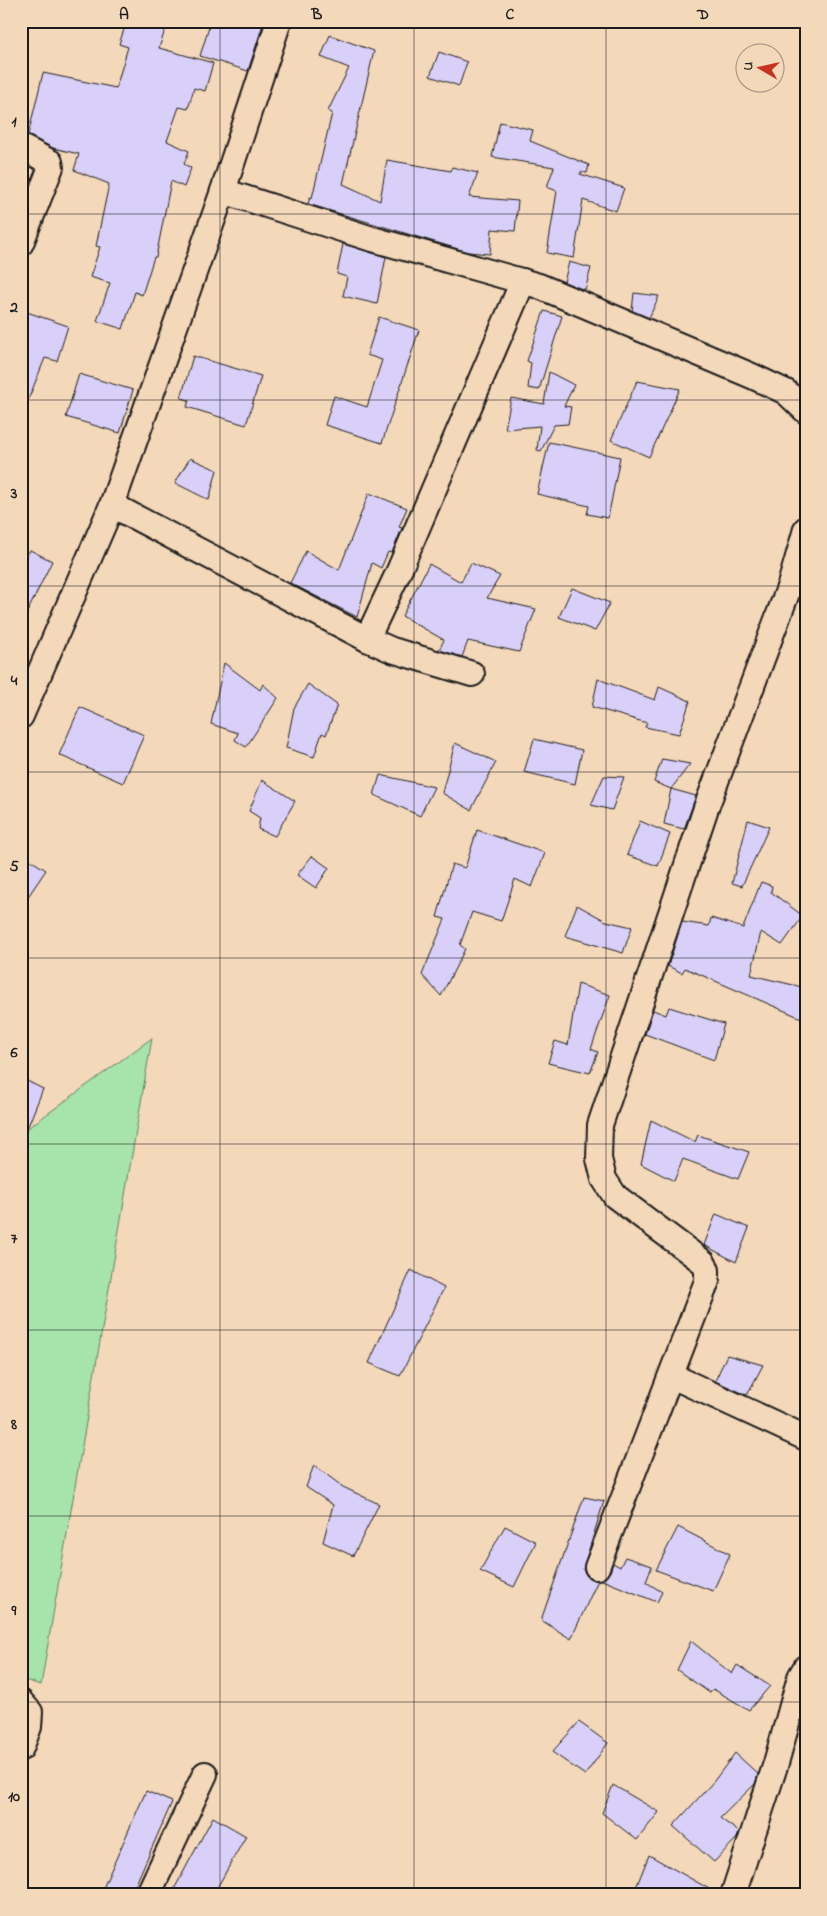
<svg xmlns="http://www.w3.org/2000/svg" width="827" height="1916" font-family="'Indie Flower',sans-serif">
<style>
.green{fill:#a6e4ac;stroke:#618064}
.building{fill:#d8d0f9;stroke:#1c1c1c}
.lines{fill:none;stroke-linecap:round;stroke-linejoin:round}
.minor-casing{stroke:#1c1c1c;stroke-width:28}
.minor{stroke:#f4d8ba;stroke-width:24}
.grid{fill:none;stroke:#1c1c1c;stroke-width:1;stroke-opacity:0.55}
.neatline{fill:none;stroke:#1c1c1c;stroke-width:2}
.grid-label{font-size:16px;text-anchor:middle;font-weight:bold;fill:#1c1c1c}
</style>
<rect width="100%" height="100%" fill="#f4d8ba"/>
<filter id="ink" filterUnits="userSpaceOnUse"><feTurbulence type="fractalNoise" baseFrequency=".02" numOctaves="2"/><feDisplacementMap in="SourceGraphic" scale="10" xChannelSelector="R" yChannelSelector="G"/><feConvolveMatrix kernelMatrix="1 2 1 2 8 2 1 2 1" color-interpolation-filters="sRGB"/></filter>
<g filter="url(#ink)">
<polygon class="green" points="152,1038 41,1685 21,1679 21,1133"/>
<g class="building">
<polygon points="127,21 168,21 159,48 213,63 205,91 194,88 188,109 179,107 167,141 189,151 184,164 191,168 184,187 171,181 156,257 154,257 142,295 135,292 123,329 97,321 110,283 90,277 100,247 96,246 109,184 74,170 79,154 53,148 28,135 43,73 116,88 128,47 119,44"/>
<polygon points="211,21 264,21 248,71 200,56"/>
<polygon points="330,35 374,51 343,184 380,201 387,160 451,171 452,167 478,173 469,197 518,201 515,231 492,229 490,254 468,252 308,204 310,197 312,198 332,113 328,111 349,68 321,57"/>
<polygon points="439,52 467,62 459,86 430,76"/>
<polygon points="500,122 533,130 530,141 589,165 587,173 581,172 580,174 624,188 616,211 583,200 574,258 547,253 557,191 547,187 554,167 492,157"/>
<polygon points="343,244 386,257 377,304 343,296 347,277 337,274"/>
<polygon points="569,262 591,268 585,290 564,282"/>
<polygon points="634,293 659,296 649,318 632,311"/>
<polygon points="21,310 68,326 57,361 45,358 22,415"/>
<polygon points="544,311 562,316 539,390 528,388 531,363 527,361"/>
<polygon points="379,317 419,330 382,443 325,425 334,396 367,407 382,360 367,355"/>
<polygon points="193,356 261,376 246,425 187,407 189,400 181,398"/>
<polygon points="549,372 574,385 564,406 571,407 568,424 554,425 541,451 537,450 540,426 505,429 511,398 544,404"/>
<polygon points="79,374 133,390 120,433 66,417"/>
<polygon points="637,381 680,389 649,457 611,440"/>
<polygon points="549,442 620,457 608,518 587,514 589,506 537,494"/>
<polygon points="190,458 217,470 209,500 175,483"/>
<polygon points="369,493 407,508 399,527 402,528 392,553 388,552 381,568 372,563 357,617 290,583 306,551 339,570"/>
<polygon points="30,550 52,561 21,625 21,568"/>
<polygon points="471,563 500,576 487,598 536,609 519,652 468,641 462,657 439,650 444,640 402,616 429,564 461,582"/>
<polygon points="572,588 610,603 595,631 559,617"/>
<polygon points="224,663 260,690 263,684 278,698 246,747 235,740 238,733 211,724"/>
<polygon points="598,679 655,700 659,687 690,701 679,734 645,727 647,723 592,707"/>
<polygon points="308,684 337,705 326,735 322,733 314,757 286,748 294,708"/>
<polygon points="80,707 144,735 123,783 59,755"/>
<polygon points="534,739 582,750 575,784 524,772"/>
<polygon points="455,743 496,762 471,810 442,793"/>
<polygon points="662,759 690,764 671,789 654,782"/>
<polygon points="380,775 434,787 420,816 374,795"/>
<polygon points="604,776 624,777 612,810 591,805"/>
<polygon points="262,780 295,801 275,836 258,829 260,818 249,811"/>
<polygon points="671,789 696,796 684,829 664,824"/>
<polygon points="748,820 769,827 742,886 732,883"/>
<polygon points="640,821 670,834 658,866 627,855"/>
<polygon points="477,830 545,853 532,887 515,879 501,921 472,912 460,945 465,949 441,996 422,975 445,919 437,917 452,864 465,868"/>
<polygon points="21,854 46,870 21,907"/>
<polygon points="312,856 329,868 316,888 297,875"/>
<polygon points="761,882 772,886 771,892 803,916 782,945 761,932 751,975 806,988 806,1020 685,968 682,973 668,966 682,922 709,926 711,918 743,928"/>
<polygon points="577,905 606,921 632,927 623,953 565,936"/>
<polygon points="578,984 610,995 591,1049 598,1052 590,1073 548,1063 555,1041 568,1045"/>
<polygon points="669,1007 724,1024 714,1060 645,1034 653,1010 666,1015"/>
<polygon points="21,1078 43,1089 22,1141 21,1140"/>
<polygon points="651,1120 695,1142 698,1135 749,1152 738,1179 683,1159 674,1181 641,1164"/>
<polygon points="716,1214 749,1228 736,1262 704,1245"/>
<polygon points="411,1270 444,1288 400,1376 369,1363"/>
<polygon points="727,1355 763,1365 747,1395 715,1381"/>
<polygon points="314,1465 343,1487 379,1504 353,1556 323,1542 333,1505 306,1487"/>
<polygon points="584,1497 604,1501 583,1569 587,1576 598,1580 571,1639 541,1620"/>
<polygon points="505,1526 536,1542 514,1587 480,1571"/>
<polygon points="678,1527 730,1554 713,1591 656,1570"/>
<polygon points="625,1557 652,1566 646,1582 662,1592 657,1602 602,1580 610,1572 613,1563 620,1567"/>
<polygon points="691,1641 732,1674 737,1665 770,1686 749,1710 713,1689 710,1693 677,1670"/>
<polygon points="579,1722 608,1743 585,1775 552,1752"/>
<polygon points="735,1753 758,1774 755,1784 720,1818 739,1832 737,1838 714,1862 673,1826 714,1781"/>
<polygon points="613,1785 659,1812 637,1840 602,1813"/>
<polygon points="146,1791 172,1802 131,1895 100,1895"/>
<polygon points="213,1817 246,1836 213,1895 171,1895"/>
<polygon points="649,1855 695,1881 720,1895 633,1895"/>
</g>
<g class="lines">
<defs>
<g id="minor">
<polyline points="21,147 50,162 51,167 21,243"/>
<polyline points="223,191 369,238 539,286 752,376 786,392 806,411"/>
<polyline points="112,505 367,639 392,650 472,674"/>
<polyline points="367,639 398,573 523,281"/>
<polyline points="21,716 112,505 223,191 279,21"/>
<polyline points="672,1376 806,1438"/>
<polyline points="597,1567 707,1281 707,1270 703,1262 615,1196 604,1179 599,1159 600,1125 706,808 790,585 806,529"/>
<polyline points="21,1702 30,1712 29,1727 21,1748"/>
<polyline points="148,1895 205,1774"/>
<polyline points="733,1895 776,1763 800,1677 806,1667"/>
</g>
</defs>
<use href="#minor" class="minor-casing"/>
<use href="#minor" class="minor"/>
</g>
</g>
<path class="grid" d="M 220,21 L 220,1895M 414,21 L 414,1895M 606,21 L 606,1895M 21,214 L 806,214M 21,400 L 806,400M 21,586 L 806,586M 21,772 L 806,772M 21,958 L 806,958M 21,1144 L 806,1144M 21,1330 L 806,1330M 21,1516 L 806,1516M 21,1702 L 806,1702"/>
<rect width="827" height="1916" fill="none" stroke="#f4d8ba" stroke-width="55"/>
<g transform="translate(760 68) rotate(279)"><circle r="24" fill="#f4d8ba" stroke="#9e8d7b"/>
<path d="M0-4L9 19L0 12L-9 19Z" fill="#c8321e"/>
<text y="-8" font-size="14" font-weight="bold" text-anchor="middle" fill="#1c1c1c">U</text>
</g>
<rect x="28" y="28" width="772" height="1860" class="neatline"/>
<g class="grid-label">
<text x="124" y="19">A</text>
<text x="317" y="19">B</text>
<text x="510" y="19">C</text>
<text x="703" y="19">D</text>
<text x="14" y="126">1</text>
<text x="14" y="312">2</text>
<text x="14" y="498">3</text>
<text x="14" y="685">4</text>
<text x="14" y="871">5</text>
<text x="14" y="1057">6</text>
<text x="14" y="1243">7</text>
<text x="14" y="1429">8</text>
<text x="14" y="1615">9</text>
<text x="14" y="1801">10</text>
</g>
</svg>
